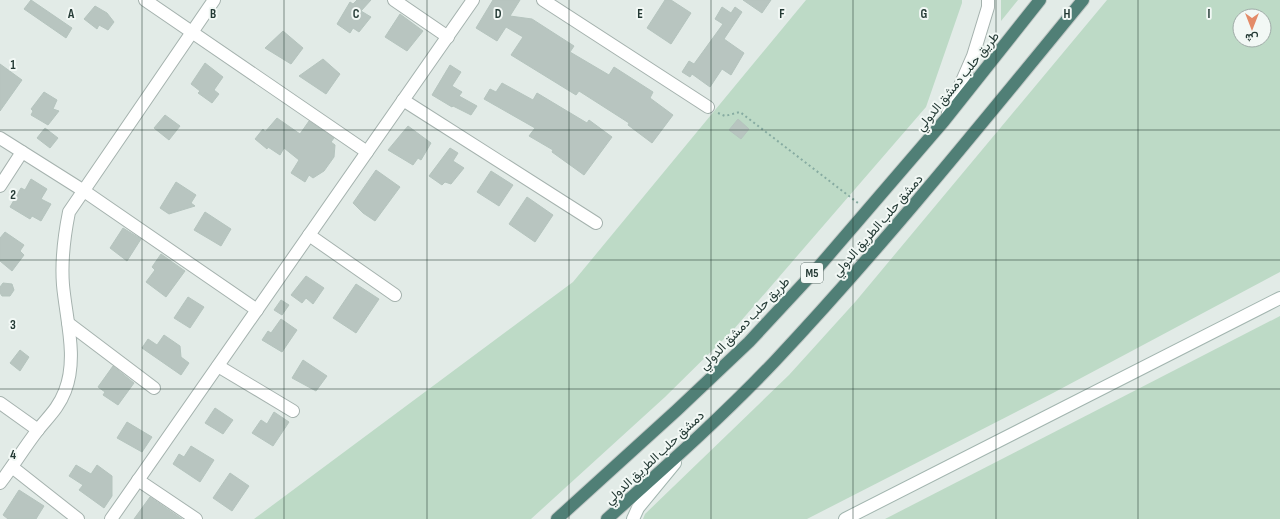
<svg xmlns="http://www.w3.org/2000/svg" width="1280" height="519" font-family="'Sofia Sans Condensed',Vazirmatn,sans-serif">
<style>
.green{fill:#bddac6;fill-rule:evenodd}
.building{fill:#b8c5c0;stroke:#b5c4be}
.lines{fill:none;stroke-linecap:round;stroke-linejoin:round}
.minor-casing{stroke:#a5b2ae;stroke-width:14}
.tertiary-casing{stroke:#a5b2ae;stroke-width:14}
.secondary-casing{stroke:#a2b5af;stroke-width:14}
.trunk-casing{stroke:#c2c8c6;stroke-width:14}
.path{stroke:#86aba1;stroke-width:2;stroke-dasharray:2 3;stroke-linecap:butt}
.minor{stroke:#fff;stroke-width:12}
.tertiary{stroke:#fff;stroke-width:12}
.secondary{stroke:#fff;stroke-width:12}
.trunk{stroke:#507f76;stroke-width:12}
.grid{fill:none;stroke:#243a35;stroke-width:1;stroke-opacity:0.55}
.labels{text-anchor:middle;stroke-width:4;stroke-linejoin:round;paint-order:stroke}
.shield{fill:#f2f8f5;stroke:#62736f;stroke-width:1}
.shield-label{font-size:12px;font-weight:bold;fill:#243a35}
.street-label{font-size:13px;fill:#243a35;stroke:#f2f8f5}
.grid-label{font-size:13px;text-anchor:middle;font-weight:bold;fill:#243a35;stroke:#f2f8f5;stroke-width:4;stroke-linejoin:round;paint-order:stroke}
</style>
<rect width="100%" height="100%" fill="#e2ebe7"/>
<g class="green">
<polygon points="806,0 962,0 962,3 926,107 734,329 665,397 531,519 254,519 573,282"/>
<polygon points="1001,0 1018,0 1001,21"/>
<path d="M 1107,0 L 1280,0 L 1280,272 L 1053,393 L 807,519 L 643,519 L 645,514 L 789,375 L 856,301 ZM 1240,16 L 1264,16 L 1264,40 L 1240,40 Z"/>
<polygon points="1280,316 1280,519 885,519"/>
</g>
<g class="building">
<polygon points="31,0 72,28 66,38 24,9"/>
<polygon points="357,0 371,0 361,11 371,17 359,32 353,28 350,33 337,24 350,2 353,4"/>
<polygon points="493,0 520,0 510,16 532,19 574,46 570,52 609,75 614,67 653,92 650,98 673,115 652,143 628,125 629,123 579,91 576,95 511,55 523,37 506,27 497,41 476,28"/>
<polygon points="665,0 671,0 691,13 671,44 647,28"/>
<polygon points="743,0 771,0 762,13"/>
<polygon points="95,6 107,13 114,22 108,30 99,25 97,29 84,19"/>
<polygon points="722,7 731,13 735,7 742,12 724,39 744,53 731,75 722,69 710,87 692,74 690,77 682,72 689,61 694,64 723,24 715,19"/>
<polygon points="400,14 423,31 407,51 385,37"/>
<polygon points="283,31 303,48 291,64 265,48"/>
<polygon points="323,59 340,74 326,94 299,76"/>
<polygon points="205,63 223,77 214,90 219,94 212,103 198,93 200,91 191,84"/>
<polygon points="0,64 22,80 0,111"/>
<polygon points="450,65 461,72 452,86 462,92 459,96 477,106 471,115 453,106 452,107 432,95"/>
<polygon points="502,83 533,100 537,93 587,123 589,120 612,137 584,175 552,152 553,150 529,136 535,128 484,99 490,89 496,92"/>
<polygon points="44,92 57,100 53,109 59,111 48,125 31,115 33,111 31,109"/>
<polygon points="165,115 180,126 169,140 154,128"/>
<polygon points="277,118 300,134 309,121 334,138 331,142 335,145 334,157 324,171 313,178 309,175 305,182 291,173 299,160 284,148 280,155 268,147 267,149 255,139 263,129 265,132"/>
<polygon points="738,119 749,129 741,139 729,130"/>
<polygon points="408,126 431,143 421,160 418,158 413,165 388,150"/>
<polygon points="45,128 58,138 50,148 37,138"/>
<polygon points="450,148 458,153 453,161 464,168 451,184 445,182 442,185 429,176"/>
<polygon points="376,170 400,187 375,221 363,213 353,203"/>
<polygon points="491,171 513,185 499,206 477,192"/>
<polygon points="31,179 47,189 41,199 51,204 41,221 32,216 30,219 10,207 21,188 25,190"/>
<polygon points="176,182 196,195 191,203 195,206 169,214 160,208"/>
<polygon points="527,197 553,215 535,242 509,224"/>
<polygon points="205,212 231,229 221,246 194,230"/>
<polygon points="123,228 141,239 127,261 110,248"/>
<polygon points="5,232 24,245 20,251 24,255 12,271 0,261 0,238"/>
<polygon points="161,254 185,271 166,297 146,282 155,270 152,267"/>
<polygon points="306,276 324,288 313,304 306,298 302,303 291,295"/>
<polygon points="3,283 12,284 14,290 10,296 2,296 0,293 0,287"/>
<polygon points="356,284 379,299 356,333 333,318"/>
<polygon points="188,297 204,307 190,328 174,318"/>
<polygon points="281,300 289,305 282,315 274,310"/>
<polygon points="281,319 297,330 282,352 262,340 268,331 271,333"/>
<polygon points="164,335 180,346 181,357 189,363 181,375 142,348 148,339 157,345"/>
<polygon points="20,350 29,357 20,371 10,363"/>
<polygon points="303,360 327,376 316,391 292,378"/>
<polygon points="113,366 134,383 118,405 103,395 105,392 98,387"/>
<polygon points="215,408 233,420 223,434 205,423"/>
<polygon points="274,412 289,422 273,446 252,433 261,420 267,424"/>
<polygon points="127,422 152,437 142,452 117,438"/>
<polygon points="191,446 214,460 200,482 173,464 179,454 184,457"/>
<polygon points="76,465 91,474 97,465 112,476 112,496 104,508 79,490 83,485 69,476"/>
<polygon points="230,473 249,486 232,511 213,498"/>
<polygon points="19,490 44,506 36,519 8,519 3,515"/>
<polygon points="150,497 182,519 134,519"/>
</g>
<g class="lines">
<defs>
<g id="minor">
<polyline points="145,0 367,152"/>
<polyline points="394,0 448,37"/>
<polyline points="543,0 708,107"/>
<polyline points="403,100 596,223"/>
<polyline points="0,138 84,191 257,310"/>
<polyline points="0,186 22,152"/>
<polyline points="309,235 395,295"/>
<polyline points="68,323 154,388"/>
<polyline points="218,366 293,411"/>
<polyline points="0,403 38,430"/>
<polyline points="12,467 78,519"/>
<polyline points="138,480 196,519"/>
<path d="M 0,483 C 13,466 24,448 37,431 C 48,417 58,409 65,391 C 78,358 66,319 63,285 C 61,260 64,237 69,212 L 214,0"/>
<polyline points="111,519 473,0"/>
</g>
<polyline id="tertiary" points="948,113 973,56 988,7 988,0"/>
<g id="secondary">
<polyline points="633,519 638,508 675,463"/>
<polyline points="845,519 1280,298"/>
</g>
<g id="trunk">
<polyline points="557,519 677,410 749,342 815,271 944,121 1040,0"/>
<path d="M 607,519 C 664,468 722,417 775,361 C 883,246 983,122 1083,0"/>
</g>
</defs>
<use href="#minor" class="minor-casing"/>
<use href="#tertiary" class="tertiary-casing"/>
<use href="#secondary" class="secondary-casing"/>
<use href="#trunk" class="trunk-casing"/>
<polyline class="path" points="718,113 725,116 740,112 858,203"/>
<use href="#minor" class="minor"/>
<use href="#tertiary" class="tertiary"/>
<use href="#secondary" class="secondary"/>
<use href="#trunk" class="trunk"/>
</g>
<path class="grid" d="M 142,0 L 142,519M 284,0 L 284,519M 427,0 L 427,519M 569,0 L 569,519M 711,0 L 711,519M 853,0 L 853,519M 996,0 L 996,519M 1138,0 L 1138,519M 0,130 L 1280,130M 0,260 L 1280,260M 0,389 L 1280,389"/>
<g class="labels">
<rect class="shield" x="801" y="263" width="22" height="20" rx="3"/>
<g class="shield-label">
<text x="812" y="277">M5</text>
</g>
<g class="street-label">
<text transform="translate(957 81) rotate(-51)" y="5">طريق حلب دمشق الدولي</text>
<text transform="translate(877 225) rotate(-49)" y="5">دمشق حلب الطريق الدولي</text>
<text transform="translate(744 323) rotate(-46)" y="5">طريق حلب دمشق الدولي</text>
<text transform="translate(654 457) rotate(-43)" y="5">دمشق حلب الطريق الدولي</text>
</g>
</g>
<g class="grid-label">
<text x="71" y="18">A</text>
<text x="213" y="18">B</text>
<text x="356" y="18">C</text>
<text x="498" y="18">D</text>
<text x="640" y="18">E</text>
<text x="782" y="18">F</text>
<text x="924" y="18">G</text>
<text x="1067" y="18">H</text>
<text x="1209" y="18">I</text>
<text x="13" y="69">1</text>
<text x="13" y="199">2</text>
<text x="13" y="329">3</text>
<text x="13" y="459">4</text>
</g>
<g transform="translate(1252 28) rotate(180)"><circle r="19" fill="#f2f8f5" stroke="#a0aca8"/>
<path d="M0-3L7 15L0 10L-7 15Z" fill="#e38b68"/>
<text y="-6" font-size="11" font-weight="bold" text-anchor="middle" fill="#243a35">ش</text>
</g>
</svg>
